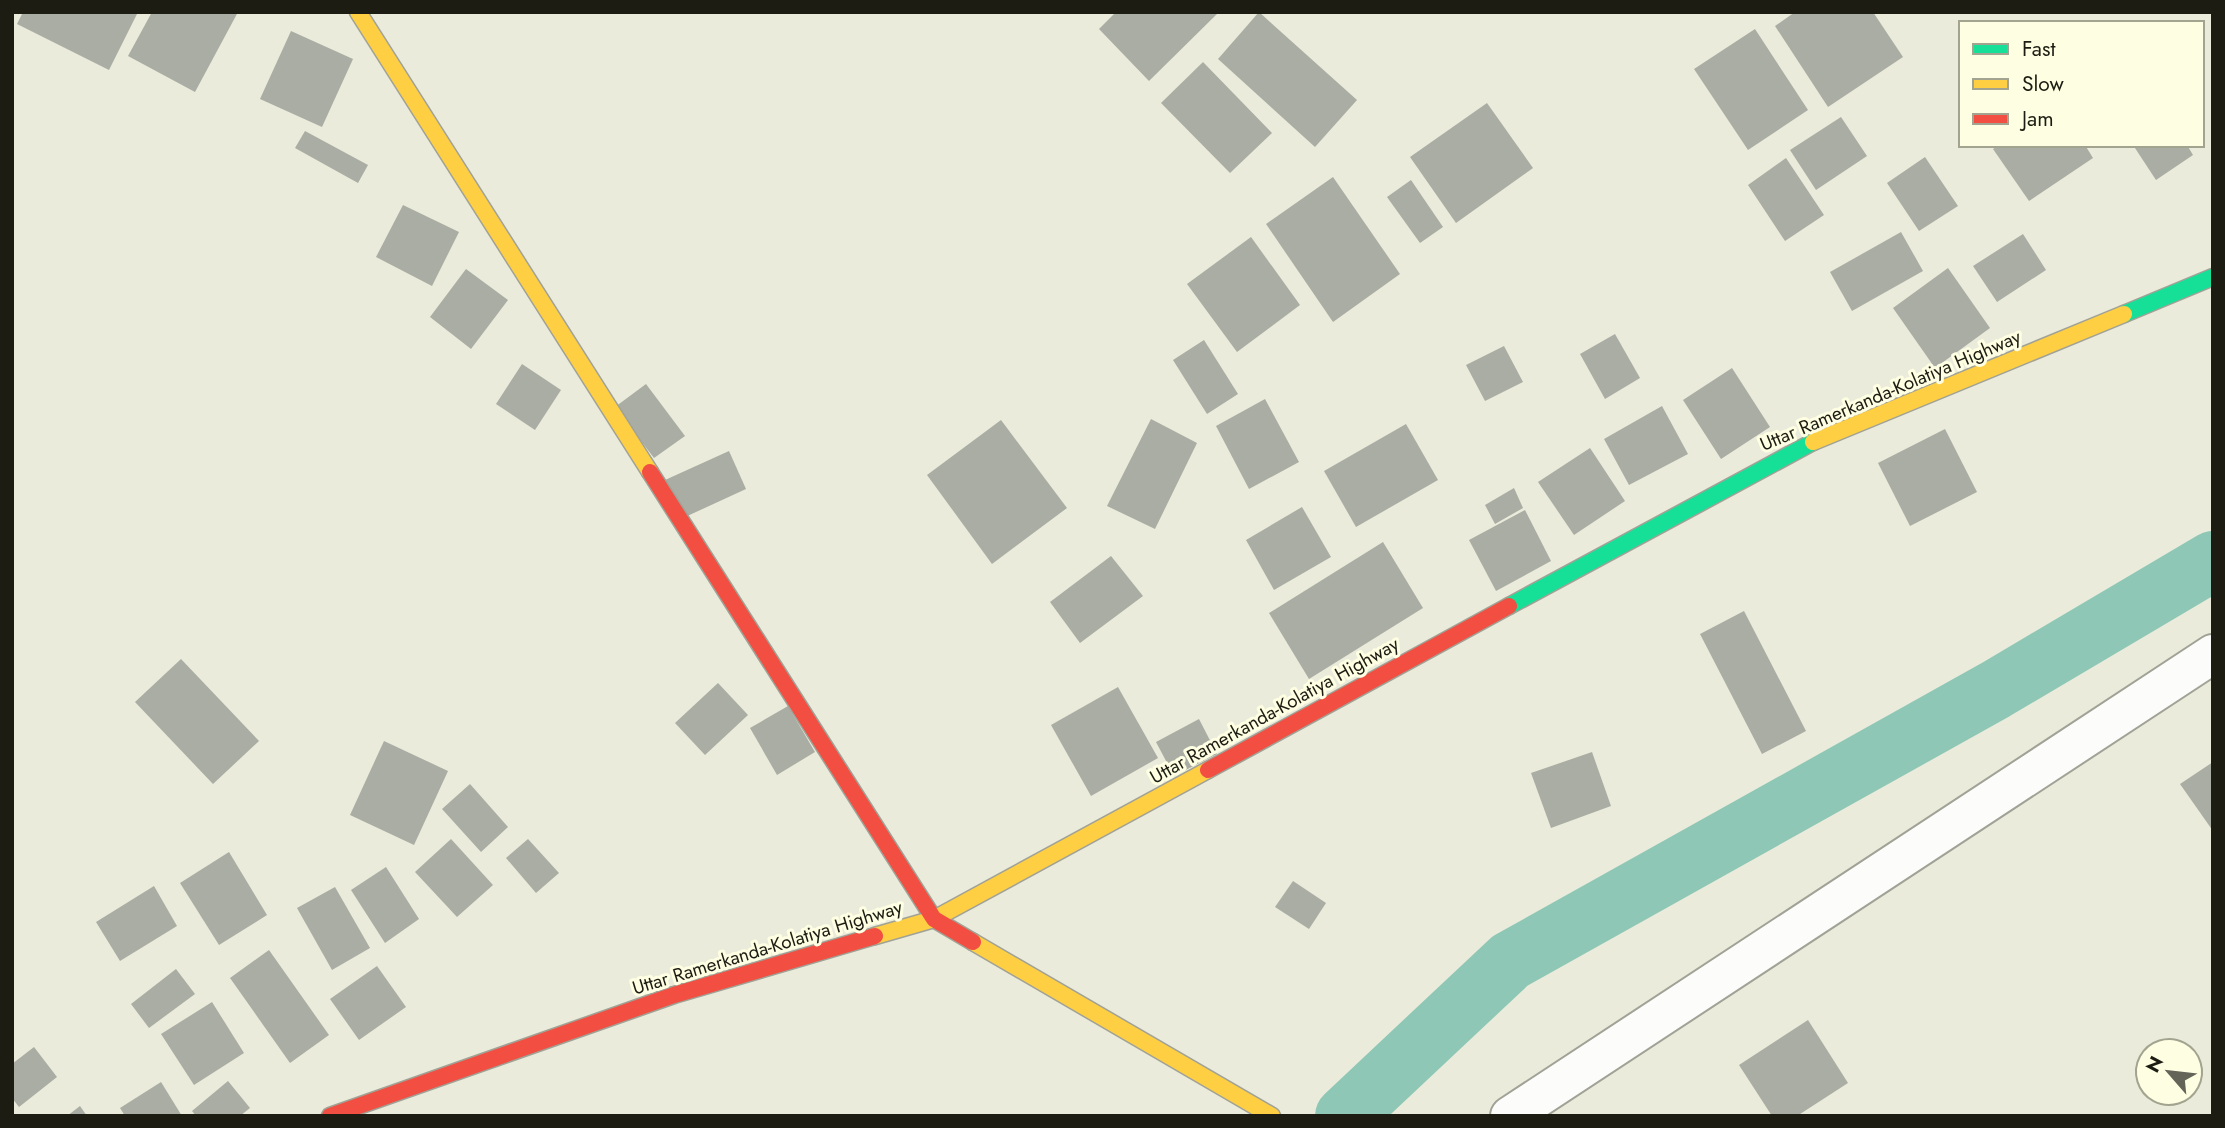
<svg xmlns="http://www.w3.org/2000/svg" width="2225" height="1128" font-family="Jost,sans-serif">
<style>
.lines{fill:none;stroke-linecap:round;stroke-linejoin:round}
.canal{stroke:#8ec7b5;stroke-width:60}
.building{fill:#aaada3}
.street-casing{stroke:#a1a296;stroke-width:42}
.fast-casing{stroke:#a1a296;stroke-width:19}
.slow-casing{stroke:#a1a296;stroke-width:19}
.jam-casing{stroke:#a1a296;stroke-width:19}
.street{stroke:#fcfcfa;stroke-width:38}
.fast{stroke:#16e098;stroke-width:16}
.slow{stroke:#ffcf43;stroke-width:16}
.jam{stroke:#f24e42;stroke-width:16}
.labels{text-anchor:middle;stroke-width:6;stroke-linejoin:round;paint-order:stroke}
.street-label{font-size:19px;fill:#1c1c12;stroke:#fdfee2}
</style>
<rect width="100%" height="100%" fill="#eaebdb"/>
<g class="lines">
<polyline class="canal" points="1345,1116 1510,961 1995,690 2213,561"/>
</g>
<g class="building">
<polygon points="23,12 138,12 109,70 17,24"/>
<polygon points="152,12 238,12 195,92 128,56"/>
<polygon points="1116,12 1219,12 1149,81 1099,29"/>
<polygon points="1259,12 1357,100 1315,147 1218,59"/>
<polygon points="1795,12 1873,12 1903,57 1828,107 1775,26"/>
<polygon points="1755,29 1808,110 1748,150 1694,69"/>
<polygon points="291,31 353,59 322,127 260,99"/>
<polygon points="1203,62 1272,133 1230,173 1161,103"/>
<polygon points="1487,103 1533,168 1456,223 1410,157"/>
<polygon points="1841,117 1867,156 1816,190 1790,150"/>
<polygon points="305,131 368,165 358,183 295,148"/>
<polygon points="1999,145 2085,145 2093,158 2029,201 1993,149"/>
<polygon points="2133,145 2187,145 2193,155 2156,180"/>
<polygon points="1925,157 1958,206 1919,231 1887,183"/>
<polygon points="1786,158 1824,215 1785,241 1748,185"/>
<polygon points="1333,177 1400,274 1333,322 1266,224"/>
<polygon points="1411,180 1443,227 1420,243 1387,197"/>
<polygon points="403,205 459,232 432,286 376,257"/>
<polygon points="1901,232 1923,271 1852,311 1830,272"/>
<polygon points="2023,234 2046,270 1997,302 1973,266"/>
<polygon points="1251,237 1300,305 1237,352 1187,284"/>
<polygon points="1948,268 1990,328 1935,368 1893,308"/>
<polygon points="466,269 508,300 471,349 430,317"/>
<polygon points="1615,334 1640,378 1605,399 1580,354"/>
<polygon points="1204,340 1238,394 1207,414 1173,360"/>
<polygon points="1504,346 1523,382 1485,401 1466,365"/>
<polygon points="522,364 561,390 535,430 496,404"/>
<polygon points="1732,368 1770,427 1721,459 1683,400"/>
<polygon points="646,384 685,436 654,458 615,407"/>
<polygon points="1265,399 1299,462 1249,489 1216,426"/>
<polygon points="1662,406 1688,454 1629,485 1604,439"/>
<polygon points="1151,419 1197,443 1155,529 1107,506"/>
<polygon points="1001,420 1067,508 992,564 927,475"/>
<polygon points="1406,424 1438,480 1356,527 1324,471"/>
<polygon points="1945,429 1977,492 1910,526 1878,463"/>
<polygon points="1590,448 1625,501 1574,535 1538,482"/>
<polygon points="729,451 746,489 683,518 665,480"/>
<polygon points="1514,488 1523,508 1495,524 1485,505"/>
<polygon points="1302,507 1331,557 1274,590 1246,540"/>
<polygon points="1525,510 1551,561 1496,591 1469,540"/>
<polygon points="1383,542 1423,608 1309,679 1269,613"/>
<polygon points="1111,556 1143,596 1080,643 1050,602"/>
<polygon points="1744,611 1806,731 1762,754 1700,634"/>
<polygon points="181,659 259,741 213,784 135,702"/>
<polygon points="718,683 748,715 705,755 675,723"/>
<polygon points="1118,687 1158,758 1091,796 1051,725"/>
<polygon points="788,706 815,752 777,775 750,728"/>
<polygon points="1199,719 1217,754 1174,776 1156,742"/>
<polygon points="384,741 448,771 414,845 350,815"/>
<polygon points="1592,752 1611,806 1551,828 1531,773"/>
<polygon points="2213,762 2213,831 2180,784"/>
<polygon points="470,784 508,827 481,852 442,809"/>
<polygon points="451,839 493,885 457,917 415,872"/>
<polygon points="528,839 559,873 536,893 506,858"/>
<polygon points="229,852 267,915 219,945 180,883"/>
<polygon points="386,867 419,919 385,943 351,890"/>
<polygon points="1293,881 1326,903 1309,929 1275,907"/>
<polygon points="154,886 177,926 120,961 96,922"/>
<polygon points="335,887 370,948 332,970 297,908"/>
<polygon points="269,950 329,1035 290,1063 230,978"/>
<polygon points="377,966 406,1007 359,1040 330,999"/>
<polygon points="176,969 195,994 149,1028 131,1004"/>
<polygon points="212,1002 244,1053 194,1085 161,1034"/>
<polygon points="1808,1020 1848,1083 1797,1116 1772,1116 1739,1065"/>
<polygon points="34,1047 57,1077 19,1107 12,1098 12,1064"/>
<polygon points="228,1081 250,1108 240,1116 196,1116 192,1111"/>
<polygon points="161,1082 182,1116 125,1116 120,1108"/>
<polygon points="80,1106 87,1116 67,1116"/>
</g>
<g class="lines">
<defs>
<polyline id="street" points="1510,1116 2213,654"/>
<g id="fast">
<polyline points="2124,314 2213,277"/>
<polyline points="1509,606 1813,442"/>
</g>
<g id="slow">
<polyline points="358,12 650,472"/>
<polyline points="1813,442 2124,314"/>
<polyline points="875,936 934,919 1208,770"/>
<polyline points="973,942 1272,1116"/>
</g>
<g id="jam">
<polyline points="650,472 934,919 973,942"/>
<polyline points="1208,770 1509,606"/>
<polyline points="330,1116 674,995 875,936"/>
</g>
</defs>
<use href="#street" class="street-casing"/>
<use href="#fast" class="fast-casing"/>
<use href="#slow" class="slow-casing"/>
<use href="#jam" class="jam-casing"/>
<use href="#street" class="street"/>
<use href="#fast" class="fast"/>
<use href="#slow" class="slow"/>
<use href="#jam" class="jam"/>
</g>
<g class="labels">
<g class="street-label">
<text transform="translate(1890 390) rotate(-23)" y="7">Uttar Ramerkanda-Kolatiya Highway</text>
<text transform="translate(1274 710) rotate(-29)" y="7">Uttar Ramerkanda-Kolatiya Highway</text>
<text transform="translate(767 947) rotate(-17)" y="7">Uttar Ramerkanda-Kolatiya Highway</text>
</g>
</g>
<rect width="2225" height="1128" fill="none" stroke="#1c1c12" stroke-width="28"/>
<rect x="1959" y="21" width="245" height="126" fill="#fdfee2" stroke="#a3a48f" stroke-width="2"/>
<rect x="1973" y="44" width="35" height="10" fill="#16e098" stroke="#a3a48f" stroke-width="2"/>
<text x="2022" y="56" font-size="21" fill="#1c1c12">Fast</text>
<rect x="1973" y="79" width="35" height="10" fill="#ffcf43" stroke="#a3a48f" stroke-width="2"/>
<text x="2022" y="91" font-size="21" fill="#1c1c12">Slow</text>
<rect x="1973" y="114" width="35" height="10" fill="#f24e42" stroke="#a3a48f" stroke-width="2"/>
<text x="2022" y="126" font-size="21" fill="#1c1c12">Jam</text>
<g transform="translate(2169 1072) rotate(298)"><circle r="33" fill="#fdfee2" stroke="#a3a48f" stroke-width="2"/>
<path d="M0-5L12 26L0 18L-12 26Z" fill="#646458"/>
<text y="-10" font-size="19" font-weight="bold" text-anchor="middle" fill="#1c1c12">N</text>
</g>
</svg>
